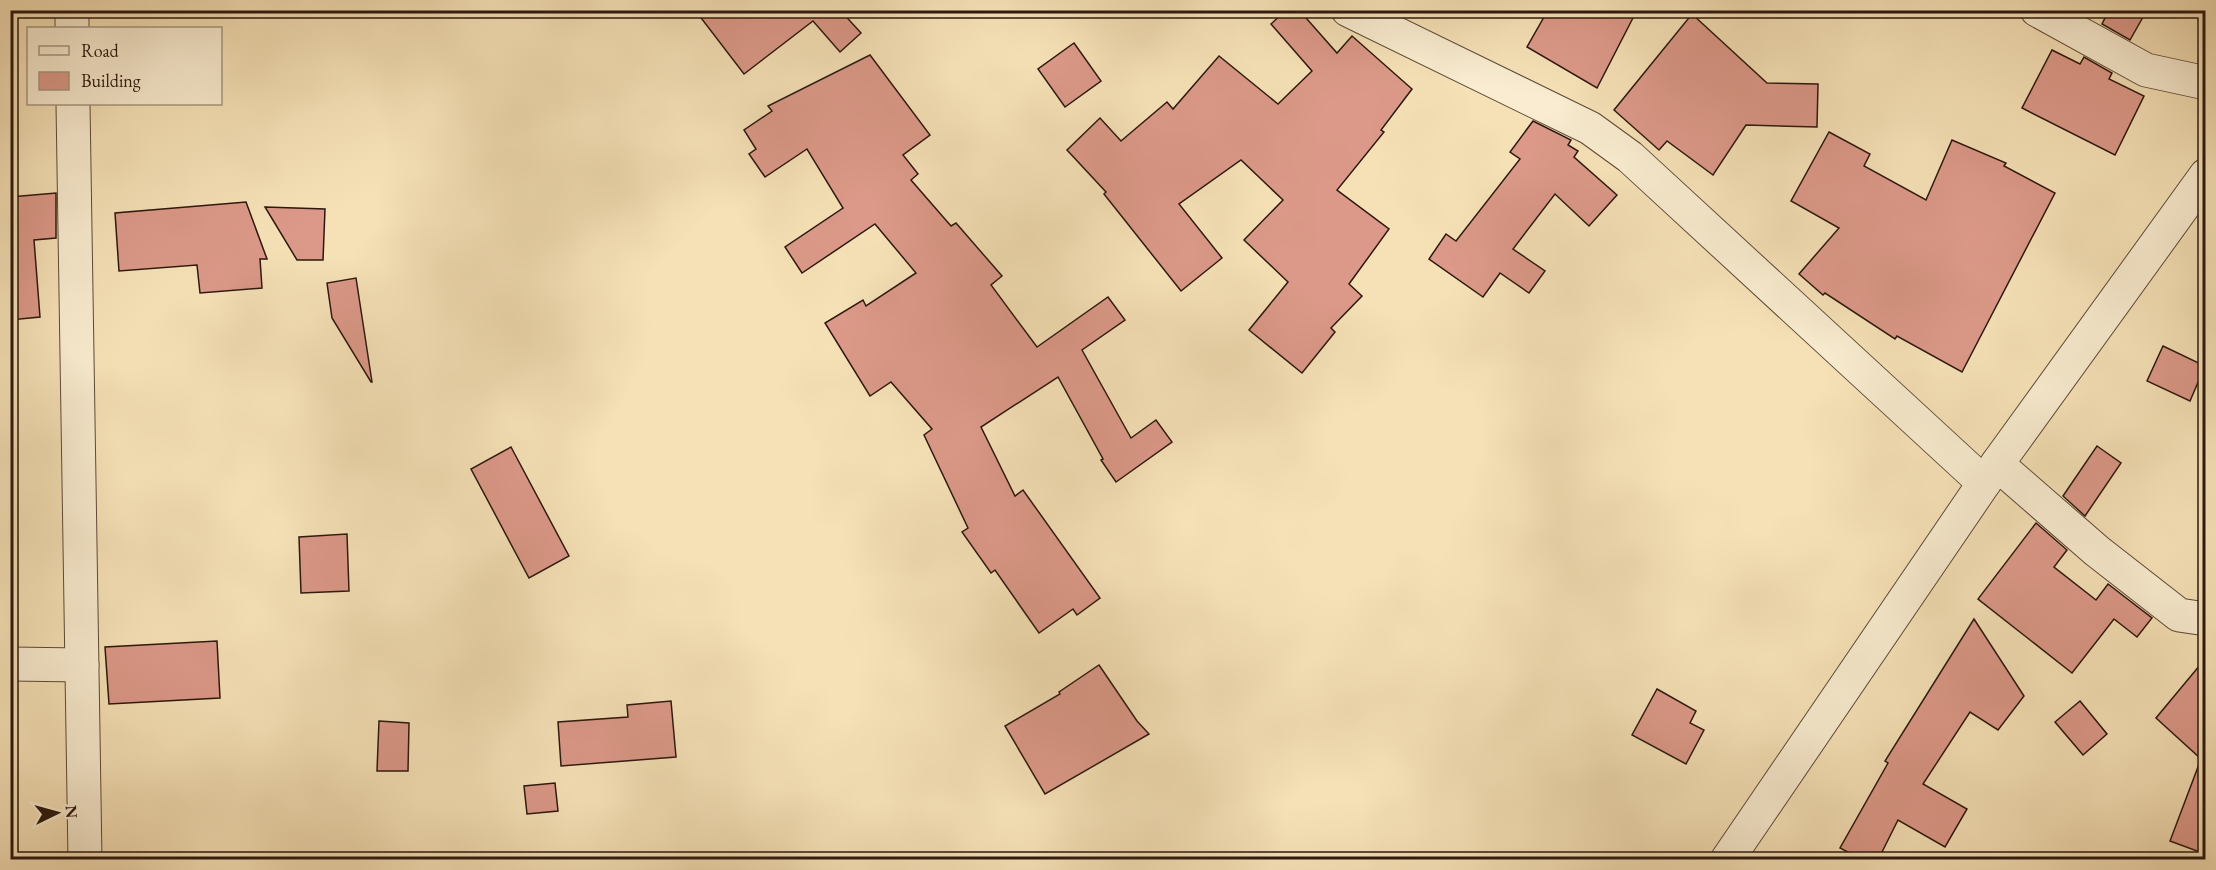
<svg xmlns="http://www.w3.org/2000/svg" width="2216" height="870" font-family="'EB Garamond',serif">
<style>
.building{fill:#dc9989;stroke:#2c180e;stroke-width:1.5}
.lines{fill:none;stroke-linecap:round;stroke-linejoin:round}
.minor-casing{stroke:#5e4a38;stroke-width:35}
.minor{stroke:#f9ecd0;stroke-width:33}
</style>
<rect width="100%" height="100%" fill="#f6e1b7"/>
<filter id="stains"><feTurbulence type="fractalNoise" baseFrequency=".00333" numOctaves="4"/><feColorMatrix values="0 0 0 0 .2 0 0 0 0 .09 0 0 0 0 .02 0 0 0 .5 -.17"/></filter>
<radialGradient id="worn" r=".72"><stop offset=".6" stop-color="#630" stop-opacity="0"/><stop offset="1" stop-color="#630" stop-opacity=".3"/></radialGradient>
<g class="building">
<polygon points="695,10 840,10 861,33 840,52 813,21 744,74"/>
<polygon points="1286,10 1299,10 1337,53 1352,36 1412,89 1381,130 1384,132 1337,190 1389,229 1349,284 1362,296 1331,328 1335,332 1302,373 1249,330 1288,282 1244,240 1283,200 1241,160 1179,204 1222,258 1181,291 1104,194 1106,192 1067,150 1100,118 1121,141 1167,102 1173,109 1219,56 1278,104 1312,71 1271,24"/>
<polygon points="1548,10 1637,10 1597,88 1527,47"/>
<polygon points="2109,10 2147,10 2130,40 2102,24"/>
<polygon points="1692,14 1767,83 1818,84 1817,127 1746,125 1713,175 1667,141 1659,150 1614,110"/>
<polygon points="1074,43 1101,81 1065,107 1038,69"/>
<polygon points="2052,50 2080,64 2084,57 2112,73 2109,79 2144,96 2115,155 2022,108"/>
<polygon points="870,55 930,135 903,155 918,174 911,180 951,226 956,223 1002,276 991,285 1037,347 1108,297 1125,320 1082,350 1131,438 1156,420 1172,442 1116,482 1101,460 1103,459 1058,377 981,427 1015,496 1023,490 1100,598 1077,615 1073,609 1039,633 995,570 991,573 962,532 968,528 924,435 932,429 891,382 870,396 825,323 863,300 866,306 916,273 875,224 802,273 785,247 843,208 807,149 765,177 749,154 756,149 744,130 772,111 768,106"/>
<polygon points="1533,121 1571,140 1568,145 1578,151 1574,157 1617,195 1589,226 1555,194 1513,249 1545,271 1529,293 1500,273 1483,297 1429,259 1446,234 1456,241 1520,159 1510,152"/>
<polygon points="1829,132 1870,154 1864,166 1926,200 1952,140 2006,163 2004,166 2055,193 1962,372 1897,336 1895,339 1825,293 1823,295 1799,274 1839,228 1791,201"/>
<polygon points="56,193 56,238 34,240 40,317 10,320 10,197"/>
<polygon points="246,202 267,259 260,259 262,288 200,293 197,265 119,271 115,213"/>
<polygon points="265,207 325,209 323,260 297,260"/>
<polygon points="356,278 372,382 371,382 332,318 327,283"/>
<polygon points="2163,346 2205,366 2190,401 2147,381"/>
<polygon points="2097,446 2121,463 2085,516 2063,496"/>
<polygon points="511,447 569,556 529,578 471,469"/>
<polygon points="2036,523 2067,550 2054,567 2096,600 2108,584 2152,618 2137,637 2114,619 2072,673 1978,599"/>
<polygon points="347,534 349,591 301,593 299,537"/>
<polygon points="1974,619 2024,696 1998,730 1970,712 1923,784 1967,809 1945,847 1898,820 1878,860 1863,860 1840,848 1888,763 1885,761"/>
<polygon points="217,641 220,698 109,704 105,647"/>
<polygon points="2205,659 2205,854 2170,841 2201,759 2156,718"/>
<polygon points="1099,665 1137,721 1149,734 1045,794 1005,726 1060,694 1059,692"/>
<polygon points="1657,689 1696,711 1690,723 1704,730 1686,764 1632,735"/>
<polygon points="671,701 676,757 561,766 558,722 628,717 627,705"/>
<polygon points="2080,701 2107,734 2083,755 2055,722"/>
<polygon points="379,721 409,723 408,771 377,771"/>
<polygon points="555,783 558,811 527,814 524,786"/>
</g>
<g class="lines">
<defs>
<g id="minor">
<polyline points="72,10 72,28"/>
<polyline points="1348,10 1590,128 1630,157 1984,483"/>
<polyline points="2037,10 2146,70 2206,83"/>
<polyline points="73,104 85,860"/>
<polyline points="1997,464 2097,551 2179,615 2206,619"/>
<polyline points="10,664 82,665"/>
<polyline points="1727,860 1997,464 2206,175"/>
</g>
</defs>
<use href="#minor" class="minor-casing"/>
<use href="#minor" class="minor"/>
</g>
<rect width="2216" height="870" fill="none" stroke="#f6e1b7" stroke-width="36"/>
<rect x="12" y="12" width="2192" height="846" fill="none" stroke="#2c180e" stroke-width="3"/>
<rect x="18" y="18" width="2180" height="834" fill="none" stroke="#2c180e" stroke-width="1.5"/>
<rect x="27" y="27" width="195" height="78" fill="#f9ecd0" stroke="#a79782" stroke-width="1.5"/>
<rect x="39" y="46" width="30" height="9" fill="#f9ecd0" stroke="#a79782" stroke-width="1.5"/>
<text x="81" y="57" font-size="18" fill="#2c180e">Road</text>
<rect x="39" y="72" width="30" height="18" fill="#dc9989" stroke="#a79782" stroke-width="1.5"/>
<text x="81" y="87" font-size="18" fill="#2c180e">Building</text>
<g transform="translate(57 813) rotate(85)" stroke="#f9ecd0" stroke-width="4.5" paint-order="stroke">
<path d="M0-4.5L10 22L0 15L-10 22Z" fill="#2c180e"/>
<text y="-9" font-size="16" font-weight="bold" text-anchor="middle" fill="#2c180e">N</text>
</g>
<rect width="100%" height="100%" filter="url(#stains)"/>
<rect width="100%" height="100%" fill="url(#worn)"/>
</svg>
